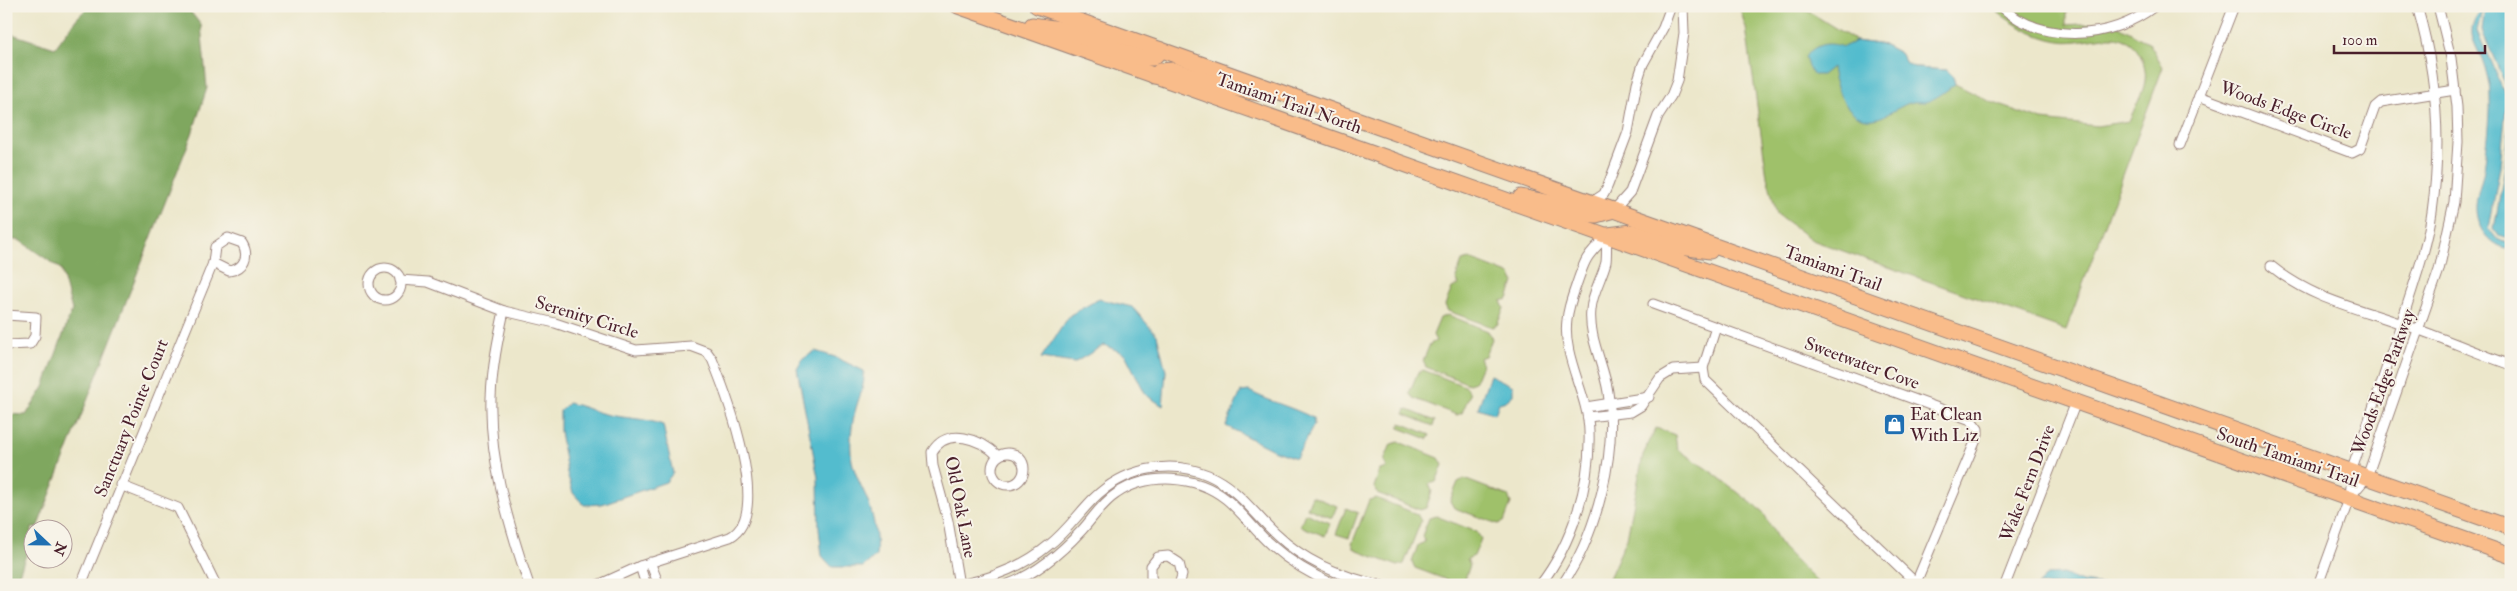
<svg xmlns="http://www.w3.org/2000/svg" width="2517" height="591" font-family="'IM FELL Double Pica',serif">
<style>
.green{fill:#9fc16a;stroke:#74704a}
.forest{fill:#7fa75e;stroke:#646344}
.water{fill:#52bcce;stroke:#4e6e7c}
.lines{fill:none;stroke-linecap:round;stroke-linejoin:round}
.street-casing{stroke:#9b837b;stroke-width:11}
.primary-casing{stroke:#9b837b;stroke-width:17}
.street{stroke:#fff;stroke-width:9}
.primary{stroke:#f9bc8a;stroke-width:15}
.labels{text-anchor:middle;stroke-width:4;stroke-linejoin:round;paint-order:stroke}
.street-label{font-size:18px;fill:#4a1f2b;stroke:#f7f3e8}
.poi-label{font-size:18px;fill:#4a1f2b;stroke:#f7f3e8;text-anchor:start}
</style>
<rect width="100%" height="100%" fill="#f7f3e8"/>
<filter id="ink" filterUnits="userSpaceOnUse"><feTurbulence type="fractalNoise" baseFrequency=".02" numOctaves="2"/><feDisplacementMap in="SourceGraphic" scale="10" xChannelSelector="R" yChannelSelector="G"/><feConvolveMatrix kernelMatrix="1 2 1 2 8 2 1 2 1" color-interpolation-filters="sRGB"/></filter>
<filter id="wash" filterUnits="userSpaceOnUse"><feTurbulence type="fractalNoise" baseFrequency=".0096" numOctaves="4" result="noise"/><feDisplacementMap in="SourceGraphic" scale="20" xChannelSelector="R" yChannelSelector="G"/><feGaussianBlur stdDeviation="1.12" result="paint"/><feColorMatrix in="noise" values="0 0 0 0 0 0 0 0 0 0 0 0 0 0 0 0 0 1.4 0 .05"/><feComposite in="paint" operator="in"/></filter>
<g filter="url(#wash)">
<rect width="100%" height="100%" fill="#ece7cb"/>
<g class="green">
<path d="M 1739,6 L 1800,6 L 1856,41 L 1885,45 L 1900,53 L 1906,63 L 1916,68 L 1947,70 L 1953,77 L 1955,84 L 1991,102 L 2042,120 L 2097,126 L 2129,121 C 2134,109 2143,94 2145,81 C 2148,61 2134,37 2113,37 C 2095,36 2077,44 2059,41 C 2034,37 2009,22 1990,6 L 2066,6 L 2066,25 L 2112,22 L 2150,44 L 2163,67 L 2066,330 L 1812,240 L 1777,214 L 1767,176 L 1746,28 Z"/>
<polygon points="1470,259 1511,275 1514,282 1508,299 1501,301 1504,308 1497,325 1492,327 1448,311 1445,305 1452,288 1459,285 1456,278 1462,261"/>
<polygon points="1448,315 1488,331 1492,339 1485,356 1479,358 1482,365 1475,382 1469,384 1426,367 1423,361 1430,344 1436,341 1433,335 1440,318"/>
<polygon points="1423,370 1467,387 1470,394 1462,413 1457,415 1413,398 1409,393 1418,372"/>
<polygon points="1406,409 1435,421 1433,426 1404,414"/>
<polygon points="1401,423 1430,435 1428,439 1399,428"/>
<polygon points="1656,428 1675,435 1677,449 1713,473 1763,512 1782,547 1820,585 1606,585 1627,538 1643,455"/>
<polygon points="1399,442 1439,458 1443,465 1436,482 1429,484 1432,491 1426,508 1420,510 1377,493 1374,487 1380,470 1387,468 1384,461 1391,444"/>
<polygon points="1464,479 1508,496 1511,503 1504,522 1498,524 1454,508 1450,501 1458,482"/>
<polygon points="1312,496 1337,506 1332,518 1307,508"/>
<polygon points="1376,498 1417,514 1421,521 1404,564 1398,566 1355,550 1352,544 1369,500"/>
<polygon points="1346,508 1358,513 1349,538 1336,534"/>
<polygon points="1305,513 1330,523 1325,536 1300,526"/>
<polygon points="1436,516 1477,532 1481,539 1474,556 1467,559 1470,565 1464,582 1458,584 1415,568 1412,562 1418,545 1425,542 1422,536 1429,518"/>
</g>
<polygon class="forest" points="89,6 186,6 201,25 207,88 192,134 37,528 32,528 32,539 15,585 6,585 6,414 26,415 44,387 72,310 61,269 19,240 6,240 6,32 55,48 77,18"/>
<g class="water">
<polygon points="2490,6 2511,6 2511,97 2482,31 2484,14"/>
<path d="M 2482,10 L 2477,31 L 2507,99 L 2500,166 L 2489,229 L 2497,239 L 2511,243 L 2511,248 C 2495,249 2482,235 2478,221 C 2472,202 2481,187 2484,169 C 2487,144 2491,120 2490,96 C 2490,84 2486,70 2482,59 C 2478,50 2471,39 2472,30 C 2472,23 2477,14 2482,10 Z"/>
<path d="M 1856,41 L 1885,45 L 1900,53 L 1906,63 L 1916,68 L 1947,70 L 1953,77 L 1955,84 C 1947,90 1935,100 1925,102 C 1920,102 1914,101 1909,103 C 1898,107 1886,117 1874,119 C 1848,123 1834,87 1832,67 L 1822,75 L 1814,75 L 1808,67 L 1805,57 C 1815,44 1828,41 1843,47 Z"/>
<polygon points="2511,108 2511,239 2498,235 2494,229 2505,167"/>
<polygon points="1099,299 1132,307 1157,335 1166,371 1163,406 1146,395 1125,354 1104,345 1074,363 1041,358 1070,315"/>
<path d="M 815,351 L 835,357 L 864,371 C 865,385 860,394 856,408 C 852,422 850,438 851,453 C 852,472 863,487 869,504 C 874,519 878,541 876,556 L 863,567 L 832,567 L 822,556 L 819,529 L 818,478 L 797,369 L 803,359 Z"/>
<polygon points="1490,375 1513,386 1513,395 1506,401 1499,403 1495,414 1478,408"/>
<path d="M 1249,391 C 1270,402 1292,407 1313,418 L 1314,425 L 1296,458 L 1275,451 L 1226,426 L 1241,392 Z"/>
<path d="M 568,403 C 580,405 590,410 601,413 C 622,419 643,417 663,425 L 673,473 L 666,482 L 602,504 L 584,505 L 573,493 L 567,473 L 560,431 L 560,411 Z"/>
<polygon points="2063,574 2082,582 2103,585 2037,585 2047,575"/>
</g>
</g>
<g filter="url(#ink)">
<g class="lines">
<defs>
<g id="street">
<path d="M 2000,6 C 2044,45 2111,40 2155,6"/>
<polyline points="2234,6 2199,96 2352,153 2360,149 2375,107 2381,102 2455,90"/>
<polyline points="382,9 383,6"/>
<polyline points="2180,145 2199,96"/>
<polyline points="1592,202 1604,194 1608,185 1628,132 1637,83 1643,64 1663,28 1671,6"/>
<polyline points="1614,210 1630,192 1658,116 1671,96 1677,81 1684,33 1683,6"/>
<path d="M 228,238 L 242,243 C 250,256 244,269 229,271 L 213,263 L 215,247 Z"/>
<path d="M 2271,266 C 2310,298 2353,307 2399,323 C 2437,335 2473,352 2511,365"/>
<circle cx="385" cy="284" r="16"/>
<path d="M 400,280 L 428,282 L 504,311 L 555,323 L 636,350 L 691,346 L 707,352 L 712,359 C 726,393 773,515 730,537 L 640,566 L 598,585"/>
<polyline points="1653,304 1971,420 1978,429 1978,435 1915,585"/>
<path d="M 504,311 C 498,339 492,368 491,398 C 489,461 509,525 529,585"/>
<polyline points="6,315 36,317 35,336 30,344 6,345"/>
<polyline points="1716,327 1703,368 1705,380 1916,583"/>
<polyline points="1586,407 1649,397"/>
<polyline points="1588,417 1631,412 1641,406 1660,378 1673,370 1703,368"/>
<circle cx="1008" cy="469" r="16"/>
<polyline points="120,485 178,508 216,585"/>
<polyline points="2349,498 2367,477 2384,428 2439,270 2454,202 2458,142 2457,107 2451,58 2438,6"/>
<polyline points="650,562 659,585"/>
<polyline points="640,566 646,585"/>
<polyline points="81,585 213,263"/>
<path d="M 959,585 L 948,521 L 933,466 L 932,452 C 947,426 981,439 998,456"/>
<path d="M 960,585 C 993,578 1023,567 1049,545 C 1066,532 1078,514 1093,499 C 1123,469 1169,458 1208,475 C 1238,488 1253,513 1276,534 C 1305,562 1341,577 1380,585"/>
<path d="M 1006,585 C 1036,574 1061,553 1082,530 C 1093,518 1102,503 1116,494 C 1148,472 1196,475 1226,499 C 1243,513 1255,531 1271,545 C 1290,562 1312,575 1335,585"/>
<polyline points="1154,585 1151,577 1151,566 1158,557 1168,556 1179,563 1182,575 1179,585"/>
<path d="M 1540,585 C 1572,544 1591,484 1589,431 C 1588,394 1562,357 1567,320 C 1568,308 1572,297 1576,286 C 1585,259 1586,256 1607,236"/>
<path d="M 1562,585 C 1597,534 1618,452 1608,392 C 1604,365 1588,337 1591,310 C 1592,293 1602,278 1606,262 C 1607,254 1606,244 1607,236"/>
<polyline points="2005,585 2076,402"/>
<path d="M 2318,585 L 2349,499 L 2351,472 C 2369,421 2386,369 2403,318 C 2414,283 2427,248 2432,212 C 2442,142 2437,74 2417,6"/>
</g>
<g id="primary">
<polyline points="958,6 2511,556"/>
<polyline points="1037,6 2511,528"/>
<polyline points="1032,25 1060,29 1141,58 1153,58 1161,50"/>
<polyline points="1154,76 1160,71 1173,70 1222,86 1258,93"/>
<polyline points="1521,197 1557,204 1586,214 1596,215 1614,210"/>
<polyline points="1608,235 1632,232 1673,246 1710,251"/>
</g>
</defs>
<use href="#street" class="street-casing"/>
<use href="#primary" class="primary-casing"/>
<use href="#street" class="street"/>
<use href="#primary" class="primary"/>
</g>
</g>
<defs>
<symbol id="shop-square" viewBox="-11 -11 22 22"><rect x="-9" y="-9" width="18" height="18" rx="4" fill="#1f6fb2" stroke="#f7f3e8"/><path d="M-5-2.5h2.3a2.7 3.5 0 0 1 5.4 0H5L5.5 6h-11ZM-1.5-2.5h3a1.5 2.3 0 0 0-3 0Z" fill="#fff"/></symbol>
</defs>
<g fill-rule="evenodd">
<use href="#shop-square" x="1882" y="412" width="25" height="25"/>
</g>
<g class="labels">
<g class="street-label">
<text transform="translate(1289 103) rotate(19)" y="6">Tamiami Trail North</text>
<text transform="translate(2286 110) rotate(20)" y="6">Woods Edge Circle</text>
<text transform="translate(1833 268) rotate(20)" y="6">Tamiami Trail</text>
<text transform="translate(587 317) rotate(17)" y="6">Serenity Circle</text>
<text transform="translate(1862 363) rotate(20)" y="6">Sweetwater Cove</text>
<text transform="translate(2383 382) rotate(-70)" y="6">Woods Edge Parkway</text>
<text transform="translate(131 418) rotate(-68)" y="6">Sanctuary Pointe Court</text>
<text transform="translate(2288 457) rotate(19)" y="6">South Tamiami Trail</text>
<text transform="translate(2027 483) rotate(-69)" y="6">Wake Fern Drive</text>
<text transform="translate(961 507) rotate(79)" y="6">Old Oak Lane</text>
</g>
<g class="poi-label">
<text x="1910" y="420">Eat Clean<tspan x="1910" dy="21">With Liz</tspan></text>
</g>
</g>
<rect width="2517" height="591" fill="none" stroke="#f7f3e8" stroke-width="25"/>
<g transform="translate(48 544) rotate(112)"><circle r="24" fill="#f7f3e8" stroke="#b29e9c"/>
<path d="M0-4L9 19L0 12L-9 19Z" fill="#1f6fb2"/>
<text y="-8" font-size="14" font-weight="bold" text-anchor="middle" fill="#4a1f2b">N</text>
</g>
<path d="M2334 45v8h151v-8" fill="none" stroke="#4a1f2b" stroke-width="2.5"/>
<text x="2342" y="45" font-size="15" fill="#4a1f2b" stroke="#f7f3e8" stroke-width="4" paint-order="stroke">100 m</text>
</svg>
